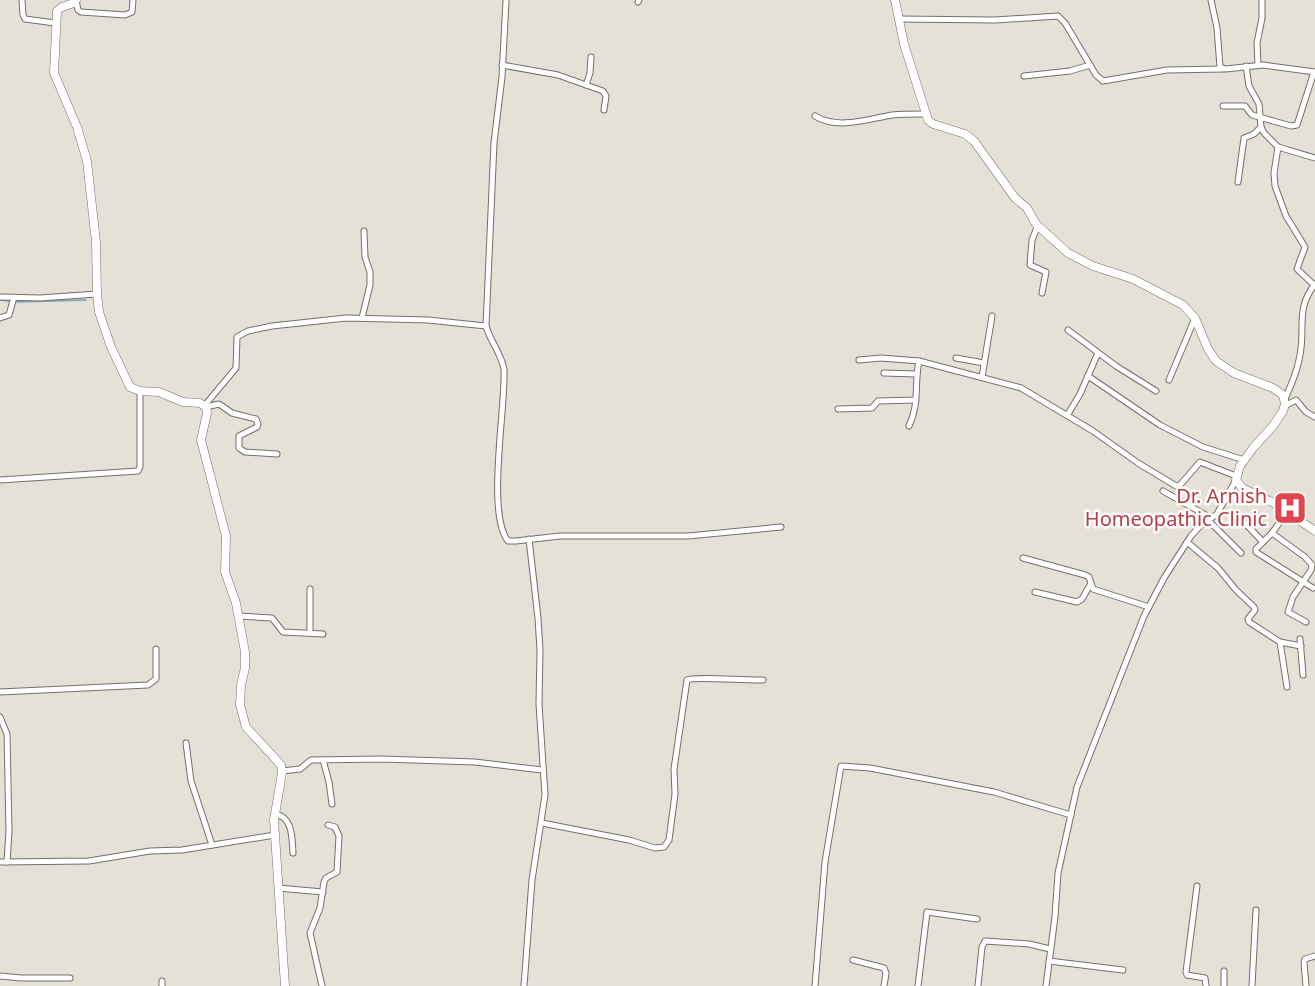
<svg xmlns="http://www.w3.org/2000/svg" width="1315" height="986" font-family="'Noto Sans',sans-serif">
<style>
.lines{fill:none;stroke-linecap:round;stroke-linejoin:round}
.stream{stroke:#789ebb;stroke-width:1.5}
.street-casing{stroke:#757067;stroke-width:7}
.secondary-casing{stroke:#757067;stroke-width:9}
.street{stroke:#fff;stroke-width:5}
.secondary{stroke:#fff;stroke-width:8}
.labels{text-anchor:middle;stroke-width:5;stroke-linejoin:round;paint-order:stroke}
.health-label{font-size:20px;fill:#be3a42;stroke:#fff;text-anchor:end}
</style>
<rect width="100%" height="100%" fill="#e6e1d7"/>
<g class="lines">
<g class="stream">
<polyline points="0,300 10,301"/>
<polyline points="15,302 86,300"/>
</g>
<defs>
<g id="street">
<polyline points="22,0 23,15 25,19 55,23"/>
<polyline points="76,0 78,10 81,12 125,15 132,12 133,0"/>
<path d="M 506,0 L 502,77 L 494,143 L 486,326 C 490,341 501,353 504,369 C 506,407 486,513 508,541 L 516,541 L 560,536 L 688,536 L 781,527"/>
<polyline points="1211,0 1217,28 1220,67 1226,69 1263,65 1315,72"/>
<polyline points="638,2 639,0"/>
<polyline points="898,19 995,20 1058,16 1065,23 1096,75 1103,81 1167,70 1224,69"/>
<polyline points="502,65 558,75 603,91 606,96 604,110"/>
<polyline points="1258,65 1257,43 1262,18 1262,0"/>
<polyline points="1246,66 1249,86 1259,104 1261,127 1264,133 1278,147 1274,173 1275,186 1286,216 1305,247 1297,269 1314,285"/>
<polyline points="1024,76 1070,71 1090,65"/>
<polyline points="586,85 590,73 591,57"/>
<polyline points="1223,106 1245,106 1252,115 1291,126 1297,125 1314,72"/>
<path d="M 815,116 C 838,130 868,119 892,115 C 903,114 914,114 925,114"/>
<polyline points="1278,147 1315,158"/>
<polyline points="1238,182 1244,138 1254,134 1261,127"/>
<polyline points="1038,225 1032,240 1030,265 1046,272 1042,293"/>
<polyline points="0,297 40,298 97,294"/>
<polyline points="0,318 9,315 14,297"/>
<polyline points="362,318 370,285 370,272 365,257 364,231"/>
<polyline points="1068,330 1116,366 1156,391"/>
<polyline points="956,358 984,363"/>
<polyline points="859,360 881,358 919,361 1021,388 1093,431 1138,463 1176,486 1180,485 1200,462 1236,476"/>
<polyline points="884,373 916,374"/>
<polyline points="1088,376 1160,425 1203,447 1244,460"/>
<polyline points="982,377 992,316"/>
<polyline points="1169,380 1195,318"/>
<path d="M 1285,399 C 1292,383 1299,367 1301,348 C 1304,323 1297,307 1315,284"/>
<polyline points="205,405 236,368 237,337 248,331 272,326 346,318 428,320 486,326"/>
<polyline points="1285,406 1296,400 1306,412 1315,417"/>
<polyline points="206,407 219,404 232,413 256,419 258,424 257,427 239,436 239,448 245,452 277,454"/>
<polyline points="838,409 872,408 878,401 916,400"/>
<polyline points="1068,414 1080,394 1098,353"/>
<path d="M 909,426 C 920,403 914,384 919,361"/>
<polyline points="0,480 138,471 140,467 140,391"/>
<polyline points="1163,491 1211,518"/>
<polyline points="1287,512 1272,533 1256,549 1256,552 1313,588"/>
<polyline points="1208,520 1241,553"/>
<polyline points="1242,520 1263,542"/>
<polyline points="1272,533 1305,557 1312,565 1311,570 1293,597 1288,612 1306,622"/>
<polyline points="1187,542 1218,568 1236,590 1254,607 1255,610 1248,619 1249,622 1280,642 1287,687"/>
<polyline points="1023,558 1085,575 1089,577 1093,589 1149,607"/>
<polyline points="310,589 310,633"/>
<polyline points="1035,592 1077,602 1082,599 1090,585"/>
<polyline points="239,616 272,618 283,632 323,634"/>
<polyline points="1300,639 1303,675"/>
<polyline points="1280,642 1301,646"/>
<polyline points="0,692 148,685 156,679 156,649"/>
<polyline points="0,717 7,734 9,831 7,862"/>
<polyline points="186,743 191,781 212,845"/>
<polyline points="323,760 329,782 332,804"/>
<polyline points="282,771 300,769 311,760 382,759 475,762 542,770"/>
<path d="M 275,814 C 293,817 292,838 293,853"/>
<path d="M 542,823 L 629,840 L 655,848 L 664,847 L 669,840 L 675,794 L 674,769 L 687,680 C 694,676 748,681 763,680"/>
<polyline points="0,862 89,861 150,851 182,850 275,835"/>
<polyline points="1197,886 1186,972 1187,975 1205,978 1206,986"/>
<polyline points="278,888 323,892"/>
<polyline points="853,960 884,968 886,973 884,986"/>
<polyline points="1049,961 1123,970"/>
<polyline points="0,976 21,978 70,978"/>
<polyline points="162,986 162,981"/>
<polyline points="322,986 310,933 320,908 324,882 326,878 337,872 339,836 335,827 328,825"/>
<polyline points="524,986 532,880 545,795 539,704 540,650 538,618 529,539"/>
<polyline points="815,986 825,862 841,766 870,768 994,792 1071,815"/>
<polyline points="918,986 927,912 977,919"/>
<polyline points="978,986 982,947 985,941 1029,944 1050,949"/>
<polyline points="1046,986 1055,917 1058,873 1077,787 1144,616 1164,578 1191,536 1200,526 1217,514 1236,480"/>
<polyline points="1224,986 1224,971"/>
<polyline points="1252,986 1256,910"/>
<polyline points="1306,986 1304,962 1305,959 1315,956"/>
</g>
<g id="secondary">
<polyline points="76,0 74,3 62,7 57,11 54,73 77,127 87,161 96,242 97,294 99,312 111,347 130,387 140,391 159,392 183,402 200,403 206,407 207,413 201,440 226,536 225,572 236,603 245,652 245,668 241,685 240,705 246,727 281,765 282,773 274,820 285,986"/>
<polyline points="895,0 904,44 928,120 933,124 965,134 974,141 1015,198 1027,208 1036,224 1068,253 1093,266 1133,279 1183,305 1195,318 1208,349 1216,361 1234,373 1273,388 1283,395 1285,404 1283,411 1273,426 1253,448 1240,466 1236,480 1242,488 1274,503 1315,531"/>
</g>
</defs>
<use href="#street" class="street-casing"/>
<use href="#secondary" class="secondary-casing"/>
<use href="#street" class="street"/>
<use href="#secondary" class="secondary"/>
</g>
<defs>
<symbol id="hospital-square" viewBox="-11 -11 22 22"><rect x="-9" y="-9" width="18" height="18" rx="4" fill="#e0444e" stroke="#fff"/><path d="M-5-5h3v3.5h4V-5h3V5h-3V1.5h-4V5h-3Z" fill="#fff"/></symbol>
</defs>
<g fill-rule="evenodd">
<use href="#hospital-square" x="1271" y="489" width="38" height="38"/>
</g>
<g class="labels">
<g class="health-label">
<text x="1267" y="503">Dr. Arnish<tspan x="1267" dy="23">Homeopathic Clinic</tspan></text>
</g>
</g>
</svg>
